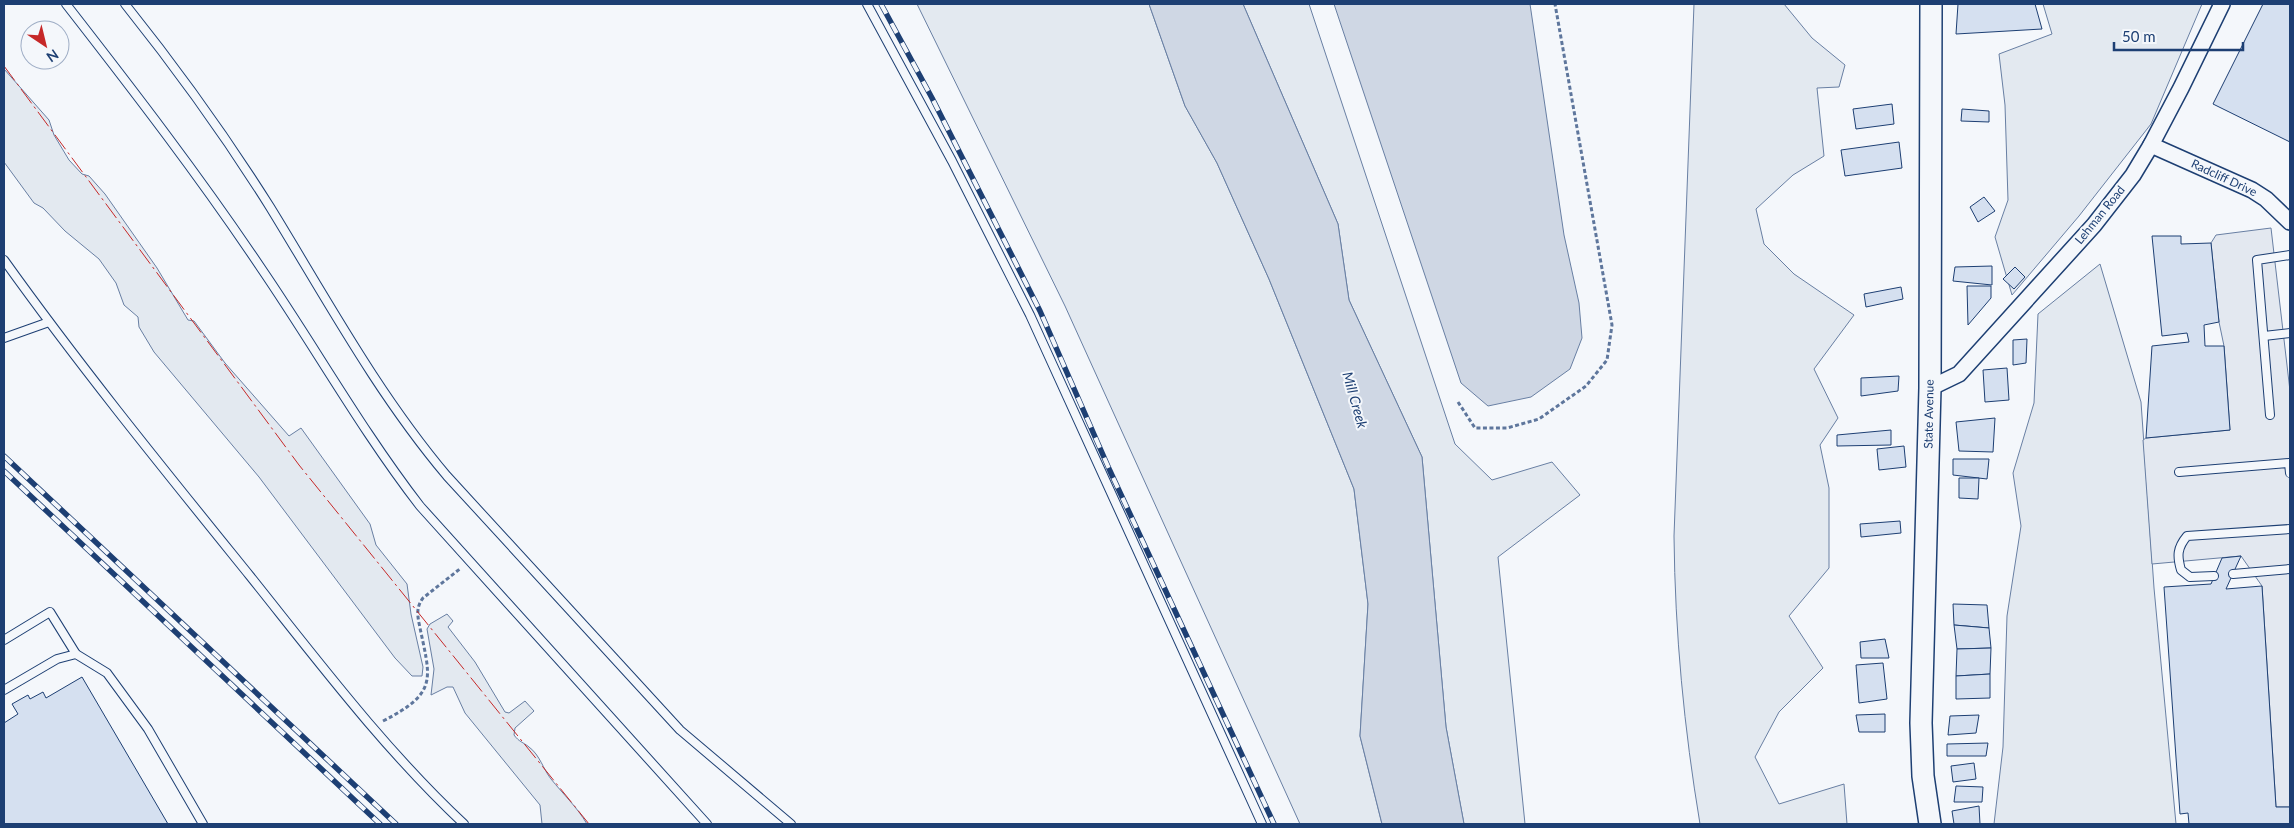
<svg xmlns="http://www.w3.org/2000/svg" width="2294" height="828" font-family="Lato,sans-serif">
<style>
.green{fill:#e3e9f0;stroke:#687fa3}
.parking{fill:#e3e8f0;stroke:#687fa3}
.water{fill:#cfd7e4;stroke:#687fa3}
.building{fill:#d5e0f0;stroke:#1d3f73}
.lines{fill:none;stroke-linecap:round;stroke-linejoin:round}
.lane-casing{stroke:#1d3f73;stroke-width:10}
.street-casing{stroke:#1d3f73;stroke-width:18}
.secondary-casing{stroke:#1d3f73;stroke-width:24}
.path{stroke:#5e769c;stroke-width:3;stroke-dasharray:4 2.5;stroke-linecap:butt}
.lane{stroke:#f4f7fb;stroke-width:8}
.street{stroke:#f4f7fb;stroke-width:15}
.secondary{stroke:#f4f7fb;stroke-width:21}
.rail-casing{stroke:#1d3f73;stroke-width:5.5}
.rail{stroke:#f4f7fb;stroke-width:4;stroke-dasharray:11;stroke-linecap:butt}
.power{stroke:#c62828;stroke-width:1;stroke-dasharray:18 4 2.5 4;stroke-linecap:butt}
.labels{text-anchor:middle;stroke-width:4;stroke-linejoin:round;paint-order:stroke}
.street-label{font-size:12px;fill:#1d3f73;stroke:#f4f7fb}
.water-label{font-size:14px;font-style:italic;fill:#1d3f73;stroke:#f4f7fb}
</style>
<rect width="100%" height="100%" fill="#f4f7fb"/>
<g class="green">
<polygon points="917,4 1149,4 1185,106 1217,163 1269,279 1354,489 1368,604 1360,736 1382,824 1300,824 1065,306"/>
<polygon points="1243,4 1309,4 1455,444 1492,480 1552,462 1580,495 1498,557 1525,824 1464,824 1446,727 1422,457 1349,300 1338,224"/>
<path d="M 1694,4 L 1784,4 L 1812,38 L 1845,65 L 1839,87 L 1817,88 L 1824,156 L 1793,175 L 1756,209 L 1764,244 L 1794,274 L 1854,315 L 1814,369 L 1838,418 L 1820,445 L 1829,488 L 1829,568 L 1789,616 L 1823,668 L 1779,712 L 1755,757 L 1779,804 L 1844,784 L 1847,824 L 1700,824 C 1684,728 1675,634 1674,536 Z"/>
<polygon points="2043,4 2202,4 2151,124 2079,216 2012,295 1995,237 2008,200 2005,105 1999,54 2052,34"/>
<polygon points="4,69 49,120 54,135 69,160 82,174 89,176 105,194 157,268 188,320 194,321 225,363 289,436 301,428 370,524 376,545 407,584 411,614 423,667 422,676 412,676 395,658 259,477 154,352 139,327 138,317 124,305 116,283 99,259 65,231 43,208 34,203 4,162"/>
<polygon points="2100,264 2141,402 2154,588 2176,824 1994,824 2003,747 2007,616 2021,526 2013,473 2034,403 2038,314"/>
<path d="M 447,614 L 453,621 L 448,627 L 475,662 L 505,712 L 509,713 L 525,701 L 534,711 L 515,728 L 514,735 C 519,742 523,742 529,747 C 540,755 543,769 551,779 C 563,794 577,807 587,824 L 542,824 L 540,805 L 465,713 L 453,687 L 447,687 L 431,695 L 434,669 L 427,629 L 430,624 Z"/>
</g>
<polygon class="parking" points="2271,228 2290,391 2290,807 2276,807 2262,586 2241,556 2152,564 2143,440 2146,438 2230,430 2224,346 2219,322 2211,243 2216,235"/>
<g class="water">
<polygon points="1149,4 1243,4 1338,224 1349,300 1422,457 1446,727 1464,824 1382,824 1360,736 1368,604 1354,489 1269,279 1217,163 1185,106"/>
<polygon points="1334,4 1530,4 1564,235 1579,303 1582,338 1570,369 1531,397 1488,406 1461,383"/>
</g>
<g class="building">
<polygon points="1958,4 2035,4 2042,29 1956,34"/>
<polygon points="2263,4 2290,4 2290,142 2213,104"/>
<polygon points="1892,104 1894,124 1856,129 1853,109"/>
<polygon points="1962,109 1989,111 1989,122 1961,121"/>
<polygon points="1899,142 1902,168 1845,176 1841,150"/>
<polygon points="1984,197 1995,211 1978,222 1970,207"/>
<polygon points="2152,236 2181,236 2181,244 2211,243 2219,322 2204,325 2205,346 2224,346 2230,430 2146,438 2152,346 2189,342 2187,333 2162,336"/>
<polygon points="1992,266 1992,285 1953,281 1955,267"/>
<polygon points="2015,267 2025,277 2014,289 2003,279"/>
<polygon points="1967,286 1991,286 1991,298 1968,325"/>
<polygon points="1901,287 1903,299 1866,307 1864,294"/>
<polygon points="2027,339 2026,363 2013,365 2013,340"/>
<polygon points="2007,368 2009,400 1985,402 1983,370"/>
<polygon points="1899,376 1898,391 1861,396 1861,378"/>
<polygon points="1995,418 1993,452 1959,451 1956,422"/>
<polygon points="1891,430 1891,445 1837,446 1837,435"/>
<polygon points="1904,446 1906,467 1879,470 1877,449"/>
<polygon points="1953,459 1989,459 1987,479 1953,475"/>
<polygon points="1959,478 1979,478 1978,499 1959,498"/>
<polygon points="1900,521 1901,533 1861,537 1860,524"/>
<polygon points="2241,556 2226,589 2262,586 2276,807 2290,807 2290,824 2189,824 2188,813 2180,814 2164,587 2211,584 2222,558"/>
<polygon points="1953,604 1987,605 1989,628 1954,625"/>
<polygon points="1954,625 1989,628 1991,648 1957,649"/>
<polygon points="1885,639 1889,658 1861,658 1860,642"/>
<polygon points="1991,648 1990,674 1956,676 1957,649"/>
<polygon points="1883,663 1887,699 1859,703 1856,665"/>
<polygon points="1990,674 1990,698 1956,699 1956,676"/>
<polygon points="82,677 168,824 4,824 4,723 18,714 12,704 28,695 30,699 43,692 46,698"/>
<polygon points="1885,714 1885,732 1859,732 1856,715"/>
<polygon points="1979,715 1976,733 1948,735 1950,716"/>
<polygon points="1988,743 1986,756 1947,756 1947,744"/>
<polygon points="1974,763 1976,779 1953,782 1951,766"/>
<polygon points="1956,786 1983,787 1982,802 1954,802"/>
<polygon points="1979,806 1980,824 1954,824 1952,811"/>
</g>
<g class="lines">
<defs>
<g id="lane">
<path d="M 66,4 C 133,90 200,177 261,268 C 315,347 362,431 420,506 L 707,824"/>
<path d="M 125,4 C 177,69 226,137 270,207 C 326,298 377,393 447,476 L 680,730 L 791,824"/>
<polyline points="867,4 952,161 1030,315 1262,824"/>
<path d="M 4,260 C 82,369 166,472 250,576 C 318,661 384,749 464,824"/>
<polyline points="2264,336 2290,333"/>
<polyline points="4,338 49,322"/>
<polyline points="2270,415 2257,260 2290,255"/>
<polyline points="2179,472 2289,463 2290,473"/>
<polyline points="2233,574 2290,569"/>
<path d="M 2214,576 L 2190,577 L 2181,570 C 2177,556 2177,548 2187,536 L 2290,529"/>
<polyline points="4,640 50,612 76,654"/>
<polyline points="4,690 57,659 76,654 107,673 148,729 203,824"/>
</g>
<g id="street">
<polyline points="2151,145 2252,190 2266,199 2290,222"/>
<polyline points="1930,388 1959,374 2094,225 2133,175 2151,145 2181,88 2222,4"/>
</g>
<polyline id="secondary" points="1930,824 1923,776 1921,723 1930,388 1931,4"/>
</defs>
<use href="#lane" class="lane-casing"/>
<use href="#street" class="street-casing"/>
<use href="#secondary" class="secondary-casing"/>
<g class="path">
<polyline points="1458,402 1475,428 1507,428 1539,419 1586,386 1607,360 1612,325 1555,4"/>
<path d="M 383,721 C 440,692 430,678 419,623 C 417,613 417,606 423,598 L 461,568"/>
</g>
<use href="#lane" class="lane"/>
<use href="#street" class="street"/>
<use href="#secondary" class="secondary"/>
<defs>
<g id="rail">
<polyline points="881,4 932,98 1040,311 1110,471 1274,824"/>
<polyline points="4,456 396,824"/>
<polyline points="4,471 380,824"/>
</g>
</defs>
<use href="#rail" class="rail-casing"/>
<use href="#rail" class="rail"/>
<polyline class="power" points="4,66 299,465 589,824"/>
</g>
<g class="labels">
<g class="street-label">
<text transform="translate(2224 178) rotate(25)" y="4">Radcliff Drive</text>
<text transform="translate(2100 215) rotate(-51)" y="4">Lehman Road</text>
<text transform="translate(1929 414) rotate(-89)" y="4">State Avenue</text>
</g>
<g class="water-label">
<text transform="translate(1355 400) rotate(74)" y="5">Mill Creek</text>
</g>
</g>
<rect width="2294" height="828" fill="none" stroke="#1d3f73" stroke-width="10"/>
<g transform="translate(45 45) rotate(145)"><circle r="24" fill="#f4f7fb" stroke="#9eadc5"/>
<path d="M0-4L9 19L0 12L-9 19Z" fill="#c62828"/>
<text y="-8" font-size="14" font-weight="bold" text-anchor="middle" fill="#1d3f73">N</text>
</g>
<path d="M2114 42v8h129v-8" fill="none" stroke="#1d3f73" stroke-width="2.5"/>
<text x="2122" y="42" font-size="15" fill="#1d3f73" stroke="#f4f7fb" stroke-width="4" paint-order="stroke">50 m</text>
</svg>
